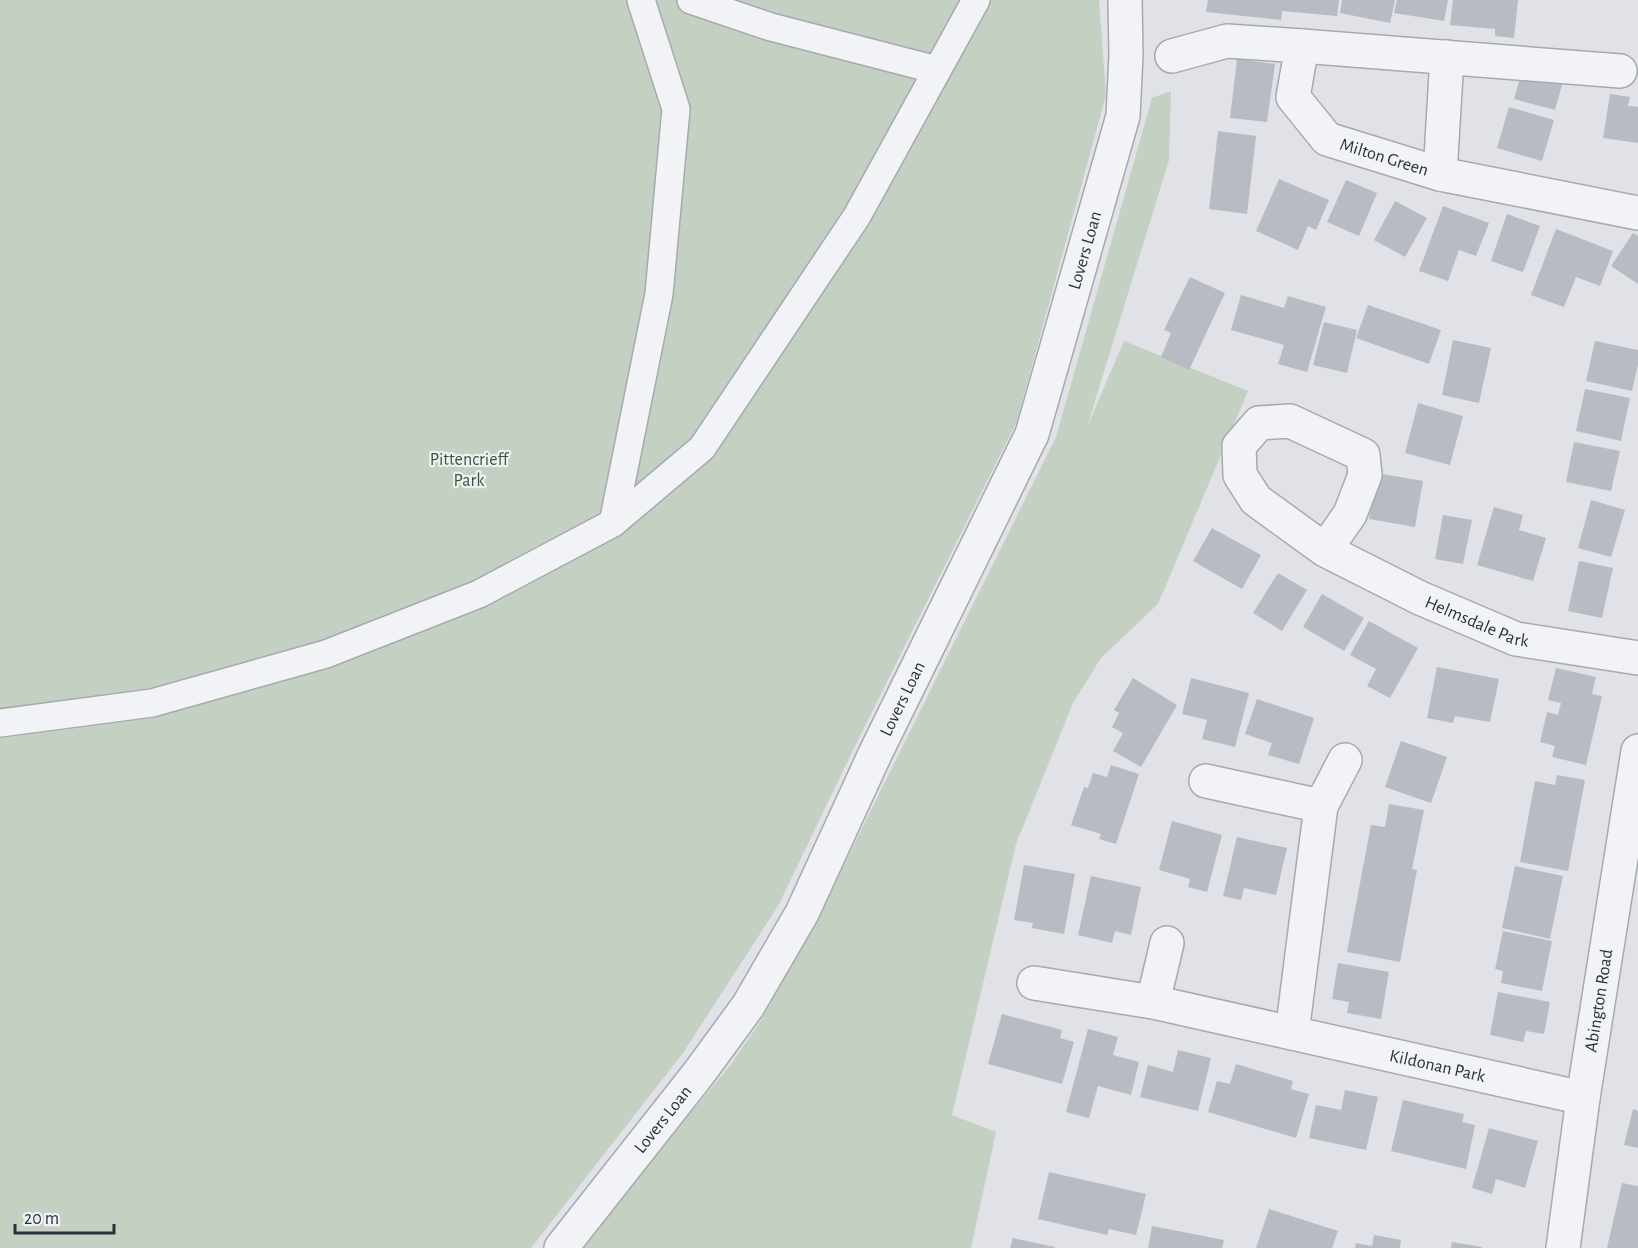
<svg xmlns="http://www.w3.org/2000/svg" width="1638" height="1248" font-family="'Alegreya Sans',sans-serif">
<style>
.green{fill:#c4d0c2}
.building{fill:#b8bbc3}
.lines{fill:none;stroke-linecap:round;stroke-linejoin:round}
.pedestrian-casing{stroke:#a6a9b0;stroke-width:30}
.minor-casing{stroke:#a6a9b0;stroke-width:36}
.tertiary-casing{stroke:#a6a9b0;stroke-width:36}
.pedestrian{stroke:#f2f3f6;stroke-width:27}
.minor{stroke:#f2f3f6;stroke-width:33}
.tertiary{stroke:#f2f3f6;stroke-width:33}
.labels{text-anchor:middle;stroke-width:4.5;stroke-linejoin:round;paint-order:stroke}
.street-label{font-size:18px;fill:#2a303c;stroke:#eff1f5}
.park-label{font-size:18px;fill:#3d5639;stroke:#eff1f5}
</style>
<rect width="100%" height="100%" fill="#e0e2e7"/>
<g class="green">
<polygon points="0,0 1099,0 1106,95 1017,421 857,742 778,906 683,1053 531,1248 0,1248"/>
<polygon points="1171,91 1169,160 1087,427 1124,341 1248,391 1158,604 1101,658 1073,703 1016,844 952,1115 996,1132 971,1248 577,1248 729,1067 760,1022 817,919 1056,437 1152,98"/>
</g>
<g class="building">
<polygon points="1208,0 1339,0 1337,16 1282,11 1281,20 1206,12"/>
<polygon points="1342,0 1395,0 1390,23 1340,13"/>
<polygon points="1397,0 1448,0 1444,21 1394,13"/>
<polygon points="1453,0 1518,0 1514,38 1495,36 1495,29 1450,25"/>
<polygon points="1237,59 1275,64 1267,122 1230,118"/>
<polygon points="1522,71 1563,81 1555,110 1514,99"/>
<polygon points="1610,94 1630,97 1628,106 1638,107 1638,143 1603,138"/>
<polygon points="1509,107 1554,120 1542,161 1497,148"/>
<polygon points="1218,131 1256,136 1247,214 1209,209"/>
<polygon points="1279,179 1329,200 1316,230 1308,226 1298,250 1256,231"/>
<polygon points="1346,180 1377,193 1359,236 1327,222"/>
<polygon points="1395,201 1427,218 1405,257 1374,240"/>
<polygon points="1443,206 1489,223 1476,256 1459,250 1448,281 1419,271"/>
<polygon points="1507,214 1540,226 1523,272 1491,261"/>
<polygon points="1556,229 1613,251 1600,286 1576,277 1564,307 1531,295"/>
<polygon points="1633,233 1638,236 1638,284 1611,266"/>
<polygon points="1190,277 1225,293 1189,370 1161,357 1171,333 1164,330"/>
<polygon points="1241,295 1284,308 1288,296 1326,307 1307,372 1278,364 1284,345 1231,330"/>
<polygon points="1368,305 1441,330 1429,364 1356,338"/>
<polygon points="1324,322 1357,330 1347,373 1313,365"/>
<polygon points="1453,340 1491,348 1479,403 1442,395"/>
<polygon points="1595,341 1638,350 1638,364 1632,391 1586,381"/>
<polygon points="1585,389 1630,398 1621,441 1576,431"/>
<polygon points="1418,403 1463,416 1450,465 1405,453"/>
<polygon points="1574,442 1620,451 1611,491 1566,482"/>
<polygon points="1377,473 1423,481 1415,527 1369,519"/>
<polygon points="1591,500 1625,510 1611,557 1578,548"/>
<polygon points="1494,507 1523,515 1519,530 1546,538 1533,581 1477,565"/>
<polygon points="1443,515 1472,520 1463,564 1435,559"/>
<polygon points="1212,528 1261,555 1242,589 1193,561"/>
<polygon points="1579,561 1613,568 1602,618 1568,611"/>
<polygon points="1278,573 1307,590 1282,631 1253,613"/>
<polygon points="1322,594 1364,618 1344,651 1303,627"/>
<polygon points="1369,621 1418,648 1390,698 1367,686 1376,669 1350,655"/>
<polygon points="1437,667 1499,679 1490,722 1455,716 1453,723 1427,718"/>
<polygon points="1556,668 1596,677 1592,694 1602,696 1586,765 1552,757 1555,746 1540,742 1547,712 1558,715 1561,703 1548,700"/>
<polygon points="1133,678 1177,705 1141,767 1113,751 1123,733 1112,727 1119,713 1114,710"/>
<polygon points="1191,678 1249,693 1235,747 1202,739 1207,720 1182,714"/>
<polygon points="1257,699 1314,718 1299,764 1268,755 1272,743 1245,734"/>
<polygon points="1401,741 1447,757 1431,803 1385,787"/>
<polygon points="1111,765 1139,774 1116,844 1099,839 1101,834 1071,825 1084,787 1088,788 1093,773 1107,777"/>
<polygon points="1557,775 1585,780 1568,871 1520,862 1535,781 1555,785"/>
<polygon points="1389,804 1424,810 1412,869 1417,870 1400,962 1347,952 1371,825 1385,827"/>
<polygon points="1172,821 1222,835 1207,892 1188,887 1190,879 1159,870"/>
<polygon points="1237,837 1287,848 1276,895 1244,888 1241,900 1223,896"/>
<polygon points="1024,865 1075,874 1064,934 1032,928 1033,923 1014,920"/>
<polygon points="1515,866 1563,876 1550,939 1502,928"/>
<polygon points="1091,876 1141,887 1131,935 1115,931 1112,943 1078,935"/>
<polygon points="1503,931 1552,941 1542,991 1501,983 1503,971 1495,969"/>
<polygon points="1338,963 1389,972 1381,1019 1347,1013 1349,1002 1332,999"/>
<polygon points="1498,992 1550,1002 1544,1034 1526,1031 1523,1042 1490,1035"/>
<polygon points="1002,1014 1062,1030 1060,1038 1074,1042 1062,1084 988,1064"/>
<polygon points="1088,1029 1118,1037 1113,1055 1139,1062 1131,1095 1098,1086 1089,1118 1066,1112"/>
<polygon points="1178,1050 1211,1058 1198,1111 1140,1097 1148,1065 1173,1072"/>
<polygon points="1236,1064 1293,1081 1291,1089 1309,1094 1296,1138 1208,1112 1217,1081 1230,1084"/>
<polygon points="1345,1090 1378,1097 1366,1150 1309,1138 1316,1105 1341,1110"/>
<polygon points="1403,1100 1464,1114 1462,1122 1475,1125 1466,1169 1391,1151"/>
<polygon points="1633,1109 1638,1111 1638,1148 1624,1145"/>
<polygon points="1489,1128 1538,1141 1525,1188 1496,1179 1492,1194 1472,1188"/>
<polygon points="1049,1172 1146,1194 1136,1235 1109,1229 1107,1235 1038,1219"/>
<polygon points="1622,1183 1638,1186 1638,1248 1607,1248"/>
<polygon points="1269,1209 1338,1231 1332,1248 1256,1248"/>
<polygon points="1152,1226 1224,1240 1222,1248 1148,1248"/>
<polygon points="1374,1235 1401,1240 1400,1248 1355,1248 1356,1243 1372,1246"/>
<polygon points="1013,1238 1055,1247 1055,1248 1010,1248"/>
<polygon points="1452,1242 1482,1247 1482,1248 1451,1248"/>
</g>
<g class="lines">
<defs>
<g id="pedestrian">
<polyline points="691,0 771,27 937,70"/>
<polyline points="613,523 659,294 676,109 641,0"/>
<polyline points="0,723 152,703 326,654 479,594 613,523 702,448 857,216 976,0"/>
</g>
<g id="minor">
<polyline points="1302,46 1620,71"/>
<path id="s1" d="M 1172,56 L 1227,41 L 1302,46 L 1293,97 L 1327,139 L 1440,174 L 1638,213"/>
<polyline points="1440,174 1447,57"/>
<path id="s2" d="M 1325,550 L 1350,514 L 1365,475 L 1363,455 L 1290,421 L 1259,423 L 1239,446 L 1240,475 L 1256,500 L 1325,550 L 1420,598 L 1516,639 L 1638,658"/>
<polyline points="1206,781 1321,806"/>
<path id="s3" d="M 1034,983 L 1153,1002 L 1583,1098"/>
<polyline points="1153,1002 1167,943"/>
<polyline points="1292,1033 1321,806 1345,760"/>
<path id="s4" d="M 1563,1248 L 1583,1098 L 1638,751"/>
</g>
<g id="tertiary">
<path id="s5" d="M 561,1248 L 699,1073 L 748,1006 L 802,913 L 875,754 L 1032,434 L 1123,116 L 1126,55 L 1125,0"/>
</g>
</defs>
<use href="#pedestrian" class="pedestrian-casing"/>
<use href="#minor" class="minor-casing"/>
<use href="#tertiary" class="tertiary-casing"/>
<use href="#pedestrian" class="pedestrian"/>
<use href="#minor" class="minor"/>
<use href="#tertiary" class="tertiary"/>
</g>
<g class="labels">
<g class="street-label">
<text dy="6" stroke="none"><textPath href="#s1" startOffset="298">Milton Green</textPath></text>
<text dy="6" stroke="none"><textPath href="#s5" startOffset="1136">Lovers Loan</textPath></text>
<text dy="6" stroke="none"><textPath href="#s2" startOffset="560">Helmsdale Park</textPath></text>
<text dy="6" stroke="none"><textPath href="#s5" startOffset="650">Lovers Loan</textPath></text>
<text dy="6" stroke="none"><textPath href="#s4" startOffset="250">Abington Road</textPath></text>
<text dy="6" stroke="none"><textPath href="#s3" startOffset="412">Kildonan Park</textPath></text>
<text dy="6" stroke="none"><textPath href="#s5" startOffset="164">Lovers Loan</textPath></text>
</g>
<g class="park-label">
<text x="469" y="465">Pittencrieff<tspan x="469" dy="21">Park</tspan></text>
</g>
</g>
<path d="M15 1224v9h99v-9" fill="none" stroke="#2a303c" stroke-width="3"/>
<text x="24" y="1224" font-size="18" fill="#2a303c" stroke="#eff1f5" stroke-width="4.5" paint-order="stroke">20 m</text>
</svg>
